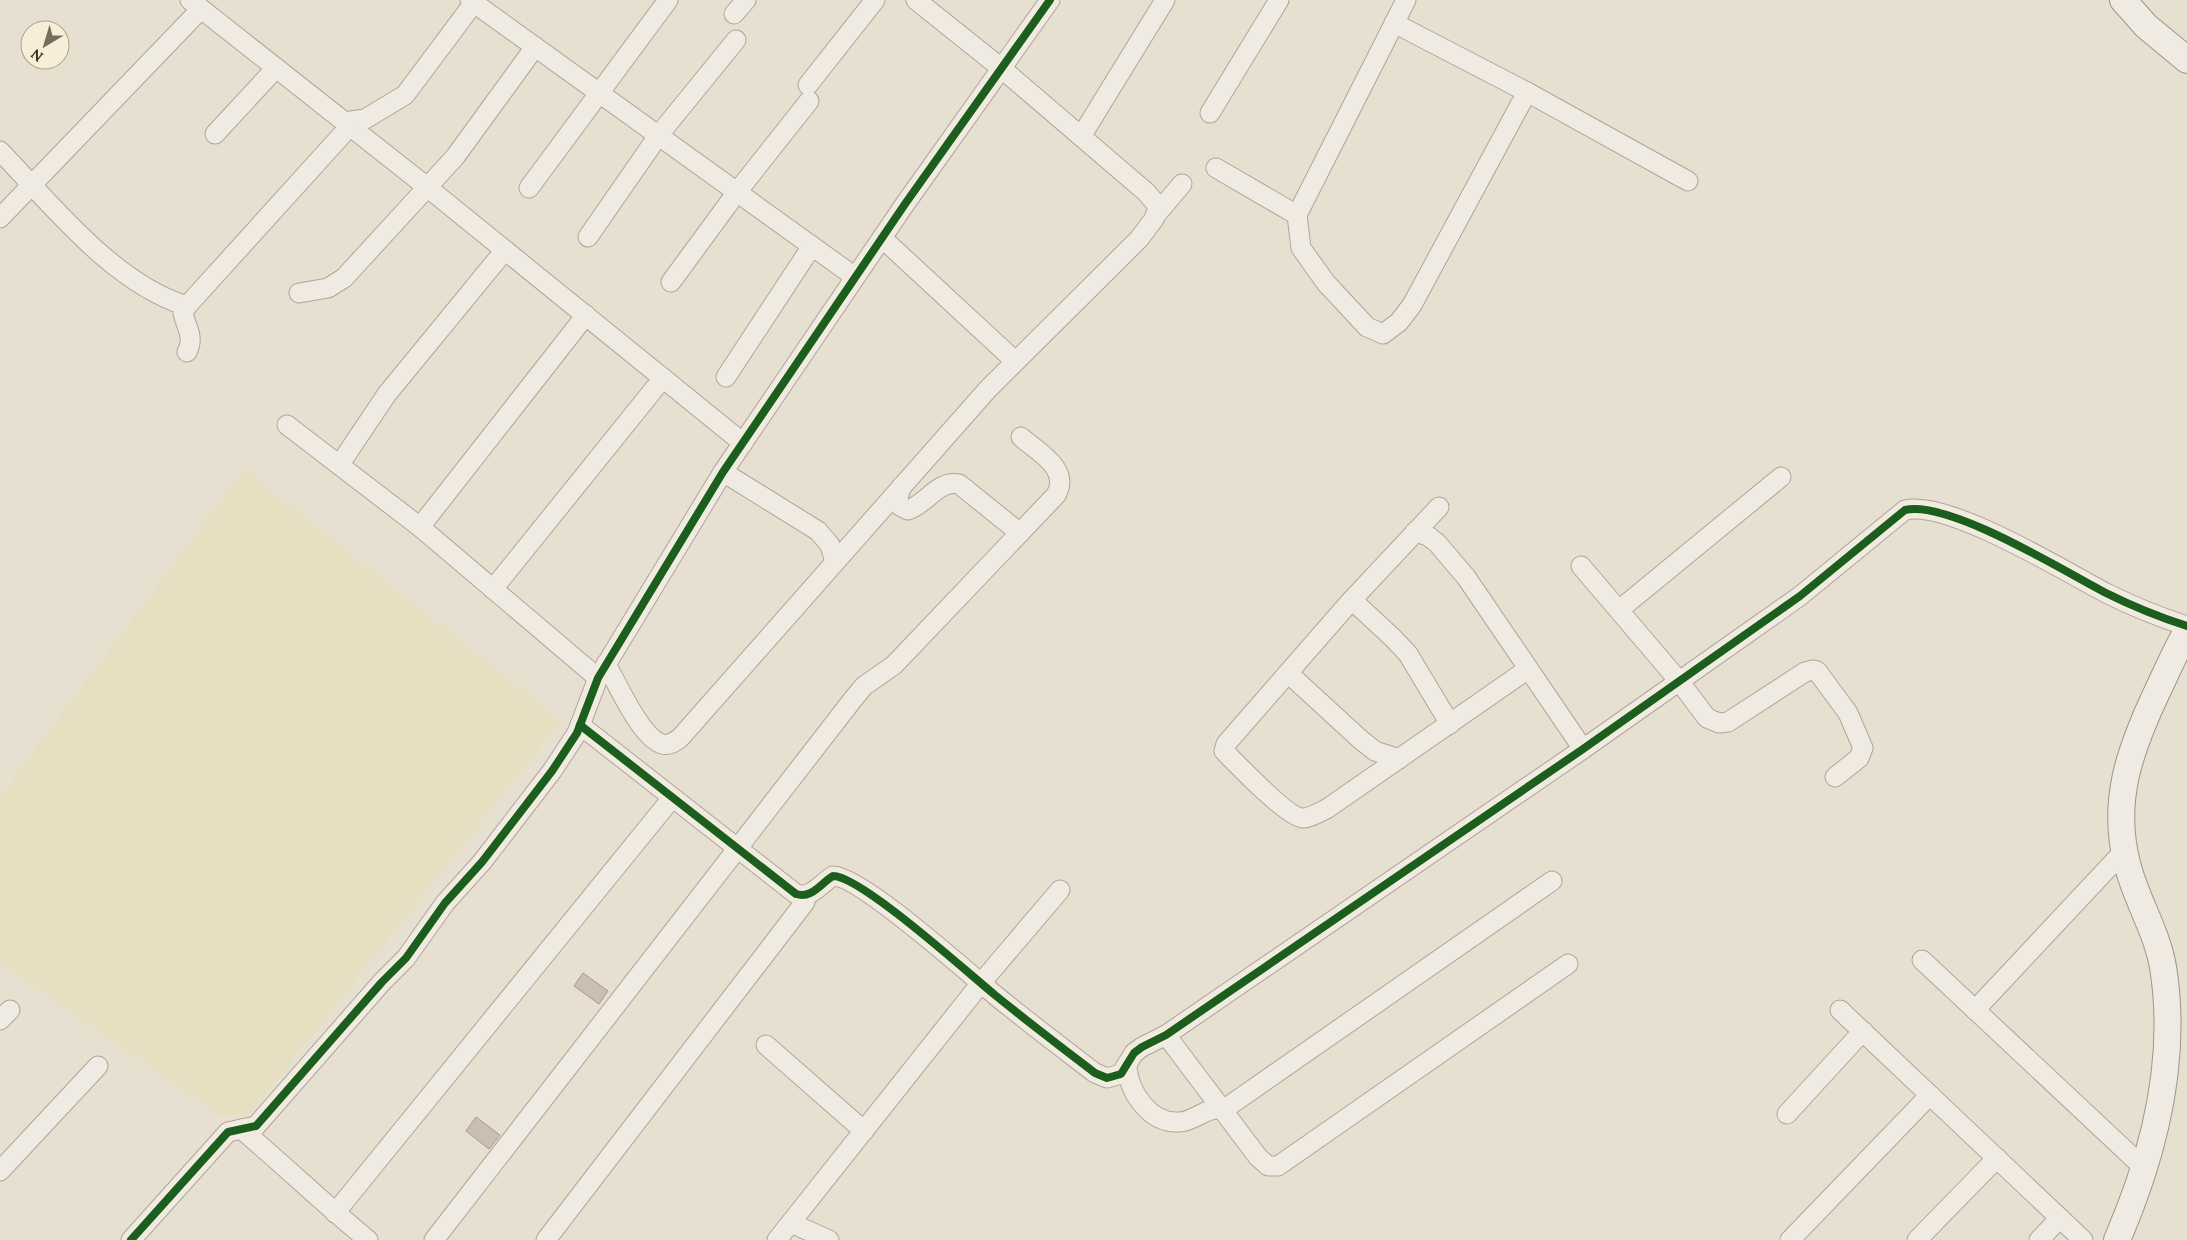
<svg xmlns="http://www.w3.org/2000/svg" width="2187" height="1240" font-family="Lora,serif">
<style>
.farmland{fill:#e6dfc2}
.building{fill:#cbbfb2;stroke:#a89c90}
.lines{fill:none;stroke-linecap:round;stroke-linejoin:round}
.street-casing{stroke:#ada599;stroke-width:21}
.secondary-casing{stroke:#9c958a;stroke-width:28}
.street{stroke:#efebe3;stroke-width:19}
.secondary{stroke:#efebe3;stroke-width:26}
.cycleway-casing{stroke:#f7eed8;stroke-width:11}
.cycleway{stroke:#1b5e20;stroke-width:8}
</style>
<rect width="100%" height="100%" fill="#e7e0d1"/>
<polygon class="farmland" points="244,469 561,721 248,1116 221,1116 0,963 0,796"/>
<g class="building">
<polygon points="583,973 608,991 599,1004 574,986"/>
<polygon points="476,1117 500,1135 489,1149 466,1131"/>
</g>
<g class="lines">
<defs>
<g id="street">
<polyline points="190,0 427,187 743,443"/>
<polyline points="470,0 855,277"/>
<polyline points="1406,0 1297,215 1301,248 1326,283 1367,327 1383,334 1399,322 1412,305 1527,92"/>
<polyline points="734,14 746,0"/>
<polyline points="1394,23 1527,92 1688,181"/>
<polyline points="808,85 875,0"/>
<polyline points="1210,113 1279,0"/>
<polyline points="344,122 365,119 405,95 476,0"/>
<polyline points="215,134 276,68"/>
<polyline points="1082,135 1165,0"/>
<path d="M 0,151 C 52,205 114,284 187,306"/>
<polyline points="1216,168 1297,215"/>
<polyline points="529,188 668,0"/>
<polyline points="1155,216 1182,184"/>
<polyline points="0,218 201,9"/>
<polyline points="588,237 658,136 736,40"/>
<polyline points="882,238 1015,361"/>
<polyline points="671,282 737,192 809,101"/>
<polyline points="299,293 328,288 344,278 455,157 535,47"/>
<path d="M 187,352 C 195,337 186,327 183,313 L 187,306 L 350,126"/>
<polyline points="726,377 812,246"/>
<polyline points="287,425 420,527 598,678"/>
<polyline points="340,464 387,394 505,250"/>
<polyline points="723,472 818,531 830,545 835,562"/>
<path d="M 901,487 L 897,502 L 900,506 L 908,510 C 927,504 937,480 959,484 L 1020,533"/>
<path d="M 1439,507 L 1349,603 L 1226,744 L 1224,751 C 1236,763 1288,818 1303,818 C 1311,818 1320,812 1328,808 L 1528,669"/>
<polyline points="420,527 586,315"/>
<polyline points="1415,532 1428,536 1437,543 1466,577 1583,749"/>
<polyline points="1581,566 1679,681 1707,718 1719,723 1728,722 1805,672 1813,670 1817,671 1848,713 1863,748 1859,758 1835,777"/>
<polyline points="493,589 663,378"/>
<polyline points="1352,600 1393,638 1408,654 1450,724"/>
<polyline points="1619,610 1781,477"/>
<path d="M 606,664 C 617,683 641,738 662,744 C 669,746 674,742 680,738 L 988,389 L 1139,239 L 1154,219 L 1157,212 L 1157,205 L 1146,192 L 1001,68 L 916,0"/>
<polyline points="1288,673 1361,740 1375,751 1399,759"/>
<path d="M 580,725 L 796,894 C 812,899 821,883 833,876 C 861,876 968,973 995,995 C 1028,1022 1061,1047 1095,1073 L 1107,1078 L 1121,1074 L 1134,1053 L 1142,1047 L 1166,1035 L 1583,749 L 1800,596 L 1905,510 C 1949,500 2064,571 2106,593 C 2132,606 2159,617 2187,626"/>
<polyline points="1922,960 2144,1168"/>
<polyline points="1840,1010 2083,1240"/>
<polyline points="1975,1010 2124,851"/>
<polyline points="0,1020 10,1010"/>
<polyline points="1166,1035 1258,1157 1268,1166 1278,1166 1568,964"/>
<polyline points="766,1045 864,1131"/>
<path d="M 1127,1067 C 1129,1092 1150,1124 1179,1122 C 1195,1122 1207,1105 1223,1110 L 1552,881"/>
<polyline points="1787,1114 1863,1031"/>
<path d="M 241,1129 C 284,1165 324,1204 368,1240"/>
<polyline points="0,1171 98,1066"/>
<polyline points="335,1213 672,798"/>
<polyline points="791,1223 829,1240"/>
<polyline points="131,1240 228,1132 256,1126 382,982 406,958 445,903 482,862 552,771 577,733 598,678 723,472 905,204 1050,0"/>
<path d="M 434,1240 L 854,698 L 864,686 L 894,665 L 1056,495 C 1071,469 1038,452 1021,437"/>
<polyline points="546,1240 805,902 805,895"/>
<polyline points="777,1240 981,983 1060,890"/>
<polyline points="1790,1240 1930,1095"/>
<polyline points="1917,1240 1997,1158"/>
<polyline points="2039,1240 2060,1218"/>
</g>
<g id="secondary">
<polyline points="2123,0 2146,26 2187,60"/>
<path d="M 2117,1240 C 2154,1155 2178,1060 2163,967 C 2157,932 2137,901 2128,867 C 2110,803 2130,749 2157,692 C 2167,671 2176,650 2187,631"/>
</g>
</defs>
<use href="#street" class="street-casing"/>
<use href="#secondary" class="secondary-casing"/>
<use href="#street" class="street"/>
<use href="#secondary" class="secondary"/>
<defs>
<g id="cycleway">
<path d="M 580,725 L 796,894 C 812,899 821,883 833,876 C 861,876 968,973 995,995 C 1028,1022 1061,1047 1095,1073 L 1107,1078 L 1121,1074 L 1134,1053 L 1142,1047 L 1166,1035 L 1583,749 L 1800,596 L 1905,510 C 1949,500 2064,571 2106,593 C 2132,606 2159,617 2187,626"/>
<polyline points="131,1240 228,1132 256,1126 382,982 406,958 445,903 482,862 552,771 577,733 598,678 723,472 905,204 1050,0"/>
</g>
</defs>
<use href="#cycleway" class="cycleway-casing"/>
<use href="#cycleway" class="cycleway"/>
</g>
<g transform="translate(45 45) rotate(218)"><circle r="24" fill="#f7eed8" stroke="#ada18e"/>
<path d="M0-4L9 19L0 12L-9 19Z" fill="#786c5e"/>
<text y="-8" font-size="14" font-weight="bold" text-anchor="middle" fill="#3d2e20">N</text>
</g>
</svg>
